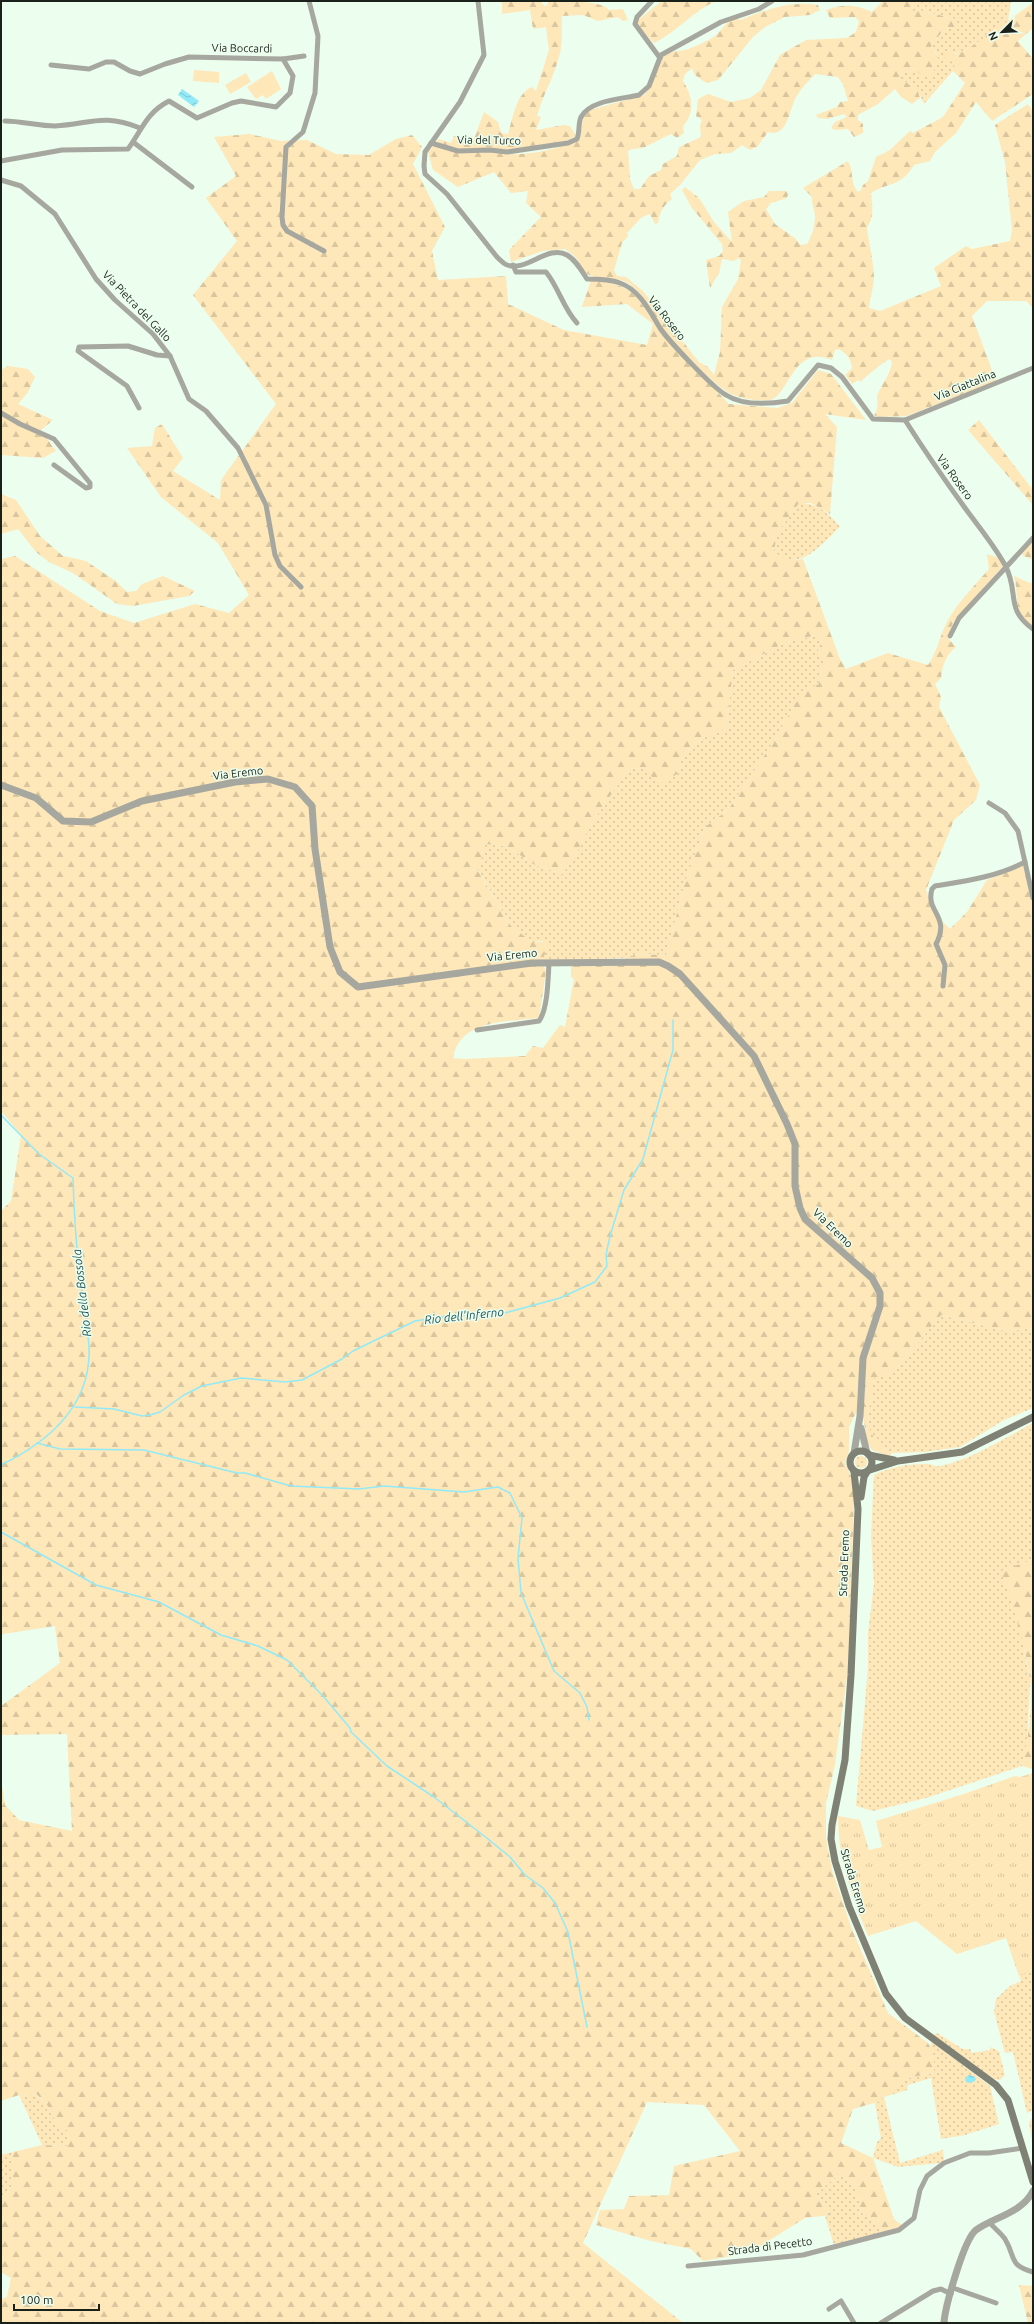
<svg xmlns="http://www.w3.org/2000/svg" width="1034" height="2324" font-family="Ubuntu,sans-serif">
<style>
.grass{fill:url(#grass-dots)}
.forest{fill:url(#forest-firs);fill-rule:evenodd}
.park{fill:url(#park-tufts)}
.garden{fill:#fee7b9}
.water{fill:url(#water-waves)}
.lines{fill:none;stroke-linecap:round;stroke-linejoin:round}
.stream{stroke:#91eaf8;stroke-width:1.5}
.minor{stroke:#a6a79e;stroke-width:5}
.tertiary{stroke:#a6a79e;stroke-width:7}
.secondary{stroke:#7e8174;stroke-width:7}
.labels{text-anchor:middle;stroke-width:3;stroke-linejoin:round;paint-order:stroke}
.street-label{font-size:11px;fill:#1a201a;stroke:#ecfeed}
.water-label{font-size:12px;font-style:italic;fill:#22555d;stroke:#ecfeed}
</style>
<defs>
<pattern id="grass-dots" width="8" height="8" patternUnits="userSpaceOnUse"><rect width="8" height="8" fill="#fee7b9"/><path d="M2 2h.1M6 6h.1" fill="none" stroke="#d9c69e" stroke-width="1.8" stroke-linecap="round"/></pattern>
<pattern id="forest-firs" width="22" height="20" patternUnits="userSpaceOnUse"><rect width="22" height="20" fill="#fee7b9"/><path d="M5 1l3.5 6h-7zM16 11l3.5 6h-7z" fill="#d9c69e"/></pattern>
<pattern id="park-tufts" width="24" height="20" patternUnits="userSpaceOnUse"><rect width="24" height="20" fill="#fee7b9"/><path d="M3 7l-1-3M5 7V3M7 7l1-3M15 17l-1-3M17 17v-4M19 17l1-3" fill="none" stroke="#d9c69e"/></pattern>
<pattern id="water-waves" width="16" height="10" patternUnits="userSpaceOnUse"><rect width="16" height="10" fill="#91eaf8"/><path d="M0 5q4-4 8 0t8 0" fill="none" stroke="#7cc8d4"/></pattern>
</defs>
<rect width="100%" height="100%" fill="#ecfeed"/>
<g class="grass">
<path d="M 919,1 L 1011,1 L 1008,21 C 994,34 968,58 949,52 L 951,63 L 955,64 L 953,71 L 924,104 L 918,91 L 900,78 L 900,74 L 915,69 L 937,55 L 931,46 L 945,28 L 955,27 L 955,19 L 919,10 L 911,12 L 913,5 Z"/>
<path d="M 799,503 C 817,503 829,513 840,527 C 823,543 797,576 774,551 L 777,533 Z"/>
<path d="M 820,634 L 822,643 L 818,649 L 824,661 L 818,679 L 819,684 L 795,703 L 775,740 L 728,810 L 705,827 L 685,882 L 666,956 L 640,953 L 626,958 L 542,961 L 543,941 L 532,942 L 511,926 L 478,870 L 485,844 L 506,846 L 535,865 L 562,874 L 575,856 L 591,824 L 629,769 L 642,768 L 677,774 C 684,744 699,739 726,729 L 733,670 L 784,643 Z"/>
<polygon points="941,1315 1006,1331 1033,1328 1033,1408 1004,1420 960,1447 924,1452 892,1453 875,1442 869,1431 868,1414 874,1377 891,1374"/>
<path d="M 1033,1423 L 1033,1559 L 1029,1560 L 1022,1636 L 1030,1682 L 1027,1745 L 1022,1766 L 926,1798 L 873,1811 L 856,1806 L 868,1668 L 868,1633 L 874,1584 L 871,1536 L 874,1475 C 890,1467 908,1464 927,1464 C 931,1464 935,1467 939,1466 C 967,1462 1007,1437 1033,1423 Z"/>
<circle cx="861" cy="1462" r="6"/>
<polygon points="1033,1934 1033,2110 1027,2113 1013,2052 1005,2053 994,2012 996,1999 1010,1986 1021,1981 1008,1944"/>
<polygon points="937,2033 963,2049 970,2049 972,2053 990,2050 990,2047 999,2051 1005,2075 1000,2080 993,2079 933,2035"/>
<polygon points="932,2042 990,2086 999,2124 965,2135 941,2139 931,2078 908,2085 907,2090 884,2097 900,2163 943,2150 944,2160 940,2163 898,2167 873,2158 877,2142 881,2138 875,2103 907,2078 934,2073 933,2052 930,2047"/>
<polygon points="35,2094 46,2103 60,2129 67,2130 68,2146 42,2145 19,2095"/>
<polygon points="1033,2116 1033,2148 1029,2122"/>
<polygon points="13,2152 13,2186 1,2198 1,2155"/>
<polygon points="841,2172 857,2191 861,2212 884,2232 834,2245 825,2216 831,2215 816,2194"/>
</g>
<g class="forest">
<path d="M 502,1 L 540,1 L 545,6 L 548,4 L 548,1 C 563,1 602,0 609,10 L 623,9 L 628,20 L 623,21 L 618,17 L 598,21 L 583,15 L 562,16 C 561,29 563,40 560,53 C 555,75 543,94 537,116 L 541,117 L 536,130 L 564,125 L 570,126 L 576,136 L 567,141 L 506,150 L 488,148 L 488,151 C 512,159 558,151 580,139 L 583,117 L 590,110 L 644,95 C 655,85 653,68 663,57 C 669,50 680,52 688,49 C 698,45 714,39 720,31 C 727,23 727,22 736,18 L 740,20 C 766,10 790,0 818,5 L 820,10 L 810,15 L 785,17 L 765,27 L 753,37 L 718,80 L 706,83 L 695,75 L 692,68 L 685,74 L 683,81 C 692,95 696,112 683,126 L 684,133 L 677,138 L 671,134 L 643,148 L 632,149 L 628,151 L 630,179 L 634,189 L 640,189 L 649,176 L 661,170 L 663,164 L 677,156 L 679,147 L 701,137 L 700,125 L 702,120 L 696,116 L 698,99 L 708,94 L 731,102 L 750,98 L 761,90 L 780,55 L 806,40 L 847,38 L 856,32 L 859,21 L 855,17 L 830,18 L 826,10 C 843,4 855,4 872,12 L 883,1 L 919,1 L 913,5 L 911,11 L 919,10 L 955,19 L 958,23 L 955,27 L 945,28 L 931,46 L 939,60 L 931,77 L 921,75 L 915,69 L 900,74 L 900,78 L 918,91 L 920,98 L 912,104 L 901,97 L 895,89 L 878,104 L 858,115 L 858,120 L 863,124 L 863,133 L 854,137 L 848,129 L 835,130 L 831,128 L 835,122 L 847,117 L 844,114 L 828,119 L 818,118 L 816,115 L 837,107 L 840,102 L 848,101 L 843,84 L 838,77 L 815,74 C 808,82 800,89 795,99 C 790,110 786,139 768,132 L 757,147 L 750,150 L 742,145 L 731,153 L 715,154 L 700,160 L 680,185 L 670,194 L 672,199 C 663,206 660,211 658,223 L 655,224 L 650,214 L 642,217 L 627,233 L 628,236 L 622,243 L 614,270 L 617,276 L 626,277 L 643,291 L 699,362 L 708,367 L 714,375 L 720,352 L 722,307 L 738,279 L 741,261 L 739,258 L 734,261 L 722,259 L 719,273 L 710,288 L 706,260 L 719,256 L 723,251 L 722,244 L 692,208 L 682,190 L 685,187 L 699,198 L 714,222 L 732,242 L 728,212 L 744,201 L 764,197 L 769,191 L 786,191 L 788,194 L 787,198 L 771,203 L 766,209 L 775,224 L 796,239 L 800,245 L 807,244 C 812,236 815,226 815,216 C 815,210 811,204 812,197 L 803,188 L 848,161 C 854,171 850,184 858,192 L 861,190 L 863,185 L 868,181 L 876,157 L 890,150 L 910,131 L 913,133 L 943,117 L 965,83 L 953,71 L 955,64 L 946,62 L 945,57 L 949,51 L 956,54 L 965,51 L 1033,3 L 1033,28 L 1018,41 L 1033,59 L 1033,94 L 992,121 L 976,102 L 956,133 L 935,152 L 930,161 L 914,165 C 901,187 889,182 871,193 C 872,206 875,216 867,227 C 869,245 874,262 874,280 C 873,288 870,299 869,308 L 880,311 L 941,286 L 934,268 L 966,246 L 972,249 L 1010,241 L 1012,230 L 1005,162 L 995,125 L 1028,104 L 1033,112 L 1033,308 L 1026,301 L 987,301 L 972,316 L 996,381 L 907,416 L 878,417 L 874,415 C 881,404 875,403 878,394 C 882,383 891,374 892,362 L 890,359 C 884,361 866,377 860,382 L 858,380 L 852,384 L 845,375 L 852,368 C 851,359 847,353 838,349 L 835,350 L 832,360 C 793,343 789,396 770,400 C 759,402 735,398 726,391 C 706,378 678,347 663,329 C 652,314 646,297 631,285 C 618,275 601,281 587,274 C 581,270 580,264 577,259 C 574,255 569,252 565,249 L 543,251 L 511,262 L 509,250 L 541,217 L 526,203 L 528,191 L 511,193 L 494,172 L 458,187 L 433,170 L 428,152 L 439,139 L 451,143 L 454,136 L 472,144 L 484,112 L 498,122 L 501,133 L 508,134 C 513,118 516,93 532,87 L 536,91 L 549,50 L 546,27 L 533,29 L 530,10 L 502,14 Z"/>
<path d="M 662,1 L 716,1 C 693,11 677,32 654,43 L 638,27 L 638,20 Z"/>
<path d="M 249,134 L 281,141 L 307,140 L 336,154 L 369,155 L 396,139 L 412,135 L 422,147 L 413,164 L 445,227 L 432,251 L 438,280 L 506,276 L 508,304 L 564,330 L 647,345 L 653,324 L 627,304 L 582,307 L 591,280 C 646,286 638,305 668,341 L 729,404 L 777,408 L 792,403 L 818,370 L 831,374 L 866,420 L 825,414 L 837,427 L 830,514 L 811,503 L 799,503 L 777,533 L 774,551 C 782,560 791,561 803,559 L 840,659 L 846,669 L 888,653 L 928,665 C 938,651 940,634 948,620 C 959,601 975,585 989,569 L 987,554 L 999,558 L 1003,566 L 954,621 L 947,637 L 956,647 C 946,654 942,667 941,678 L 935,684 L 941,697 L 939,707 L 980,785 L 976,800 L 954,820 L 926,890 L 934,913 L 950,929 L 967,912 L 987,880 L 1023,866 L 1033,905 L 1033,1328 L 1006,1331 L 941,1315 L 891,1374 L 874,1378 C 870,1410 857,1434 892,1453 L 889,1456 L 872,1450 L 867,1442 L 858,1381 L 857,1411 L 849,1427 L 849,1451 L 845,1463 L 854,1483 L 854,1502 L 848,1669 L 835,1765 L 826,1803 L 826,1838 L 832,1870 L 851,1927 L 888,2013 L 928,2043 L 933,2052 L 934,2073 L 907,2078 L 878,2102 L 853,2109 L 841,2143 L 873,2158 L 894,2219 L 903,2226 L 884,2232 L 861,2212 L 857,2191 L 841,2172 L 816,2194 L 831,2215 L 805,2218 L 749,2253 L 703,2261 L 691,2249 L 651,2241 L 596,2225 L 600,2210 L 624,2209 L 629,2196 L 669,2195 L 674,2166 L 740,2151 L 704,2105 L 647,2102 L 583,2243 L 683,2323 L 1,2323 L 1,2299 L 7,2297 L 11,2278 L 1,2272 L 1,2198 L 13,2186 L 13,2152 L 42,2145 L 68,2146 L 67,2130 L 60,2129 L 46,2103 L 36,2094 L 19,2095 L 1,2101 L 1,1780 L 5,1805 L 19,1820 L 72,1831 L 67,1734 L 1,1735 L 1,1706 L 60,1663 L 55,1626 L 3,1634 L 1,1637 L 1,1211 L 11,1201 L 21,1135 L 1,1111 L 1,559 L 15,556 L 100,611 L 134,623 L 195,604 L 229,613 L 249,595 L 218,543 L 161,497 L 127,448 L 152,446 L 155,428 L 162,424 L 183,458 L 173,471 L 220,500 L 221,480 L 276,404 L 193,295 L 237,241 L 206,198 L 236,176 L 214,137 ZM 820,634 L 822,643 L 818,649 L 824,661 L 818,679 L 819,684 L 812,687 L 795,703 L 775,740 L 728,810 L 705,827 L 685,882 L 666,956 L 640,953 L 626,958 L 626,963 L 571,964 L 571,977 L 574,979 L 565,1027 L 560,1025 L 543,1048 L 533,1046 L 525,1056 L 465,1059 L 453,1058 C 460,1019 507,1022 539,1018 L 546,971 L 542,961 L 547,949 L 547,942 L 532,942 L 511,926 L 478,871 L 485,844 L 506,846 L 535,865 L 562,874 L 575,856 L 591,824 L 629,769 L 642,768 L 660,784 L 677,774 C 684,744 699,739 726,729 L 733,670 L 784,643 Z"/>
<polygon points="8,366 28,369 35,377 28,392 18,404 53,420 41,430 56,451 43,458 1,455 1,370"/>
<polygon points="979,420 1033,490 1033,505 968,430"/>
<polygon points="1,494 16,500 40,536 63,556 86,561 117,582 127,592 136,591 142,584 163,576 195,591 189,596 133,606 117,604 73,573 49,562 36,552 18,529 1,534"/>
<polygon points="1033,540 1033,560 1022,555 1026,546"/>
<path d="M 1014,576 L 1030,583 L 1033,582 L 1033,626 C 1011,610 1020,598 1014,576 Z"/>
<path d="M 1033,1559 L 1033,1769 L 1022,1766 C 1028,1742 1033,1704 1030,1680 C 1025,1642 1013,1607 1001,1571 Z"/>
<polygon points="1019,2285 1033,2286 1033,2323 1028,2323"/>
</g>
<path class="park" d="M 1033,1773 L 1033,1971 L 1019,1976 L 1006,1938 L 957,1954 L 916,1921 L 868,1936 C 852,1896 838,1860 838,1816 L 860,1820 L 869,1850 L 882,1847 L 876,1821 L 964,1794 L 1015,1776 L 1020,1777 Z"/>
<g class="garden">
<polygon points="194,70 219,72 219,83 193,81"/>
<polygon points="272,71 281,89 266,99 263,95 256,99 247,87"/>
<polygon points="246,73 251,82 230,94 225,85"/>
</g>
<g class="water">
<polygon points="182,89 199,101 194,107 178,95"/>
<polygon points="969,2075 975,2077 976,2080 971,2083 966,2082 965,2078"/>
</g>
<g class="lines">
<g class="stream">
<path d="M 1,1115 L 39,1154 L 73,1178 C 74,1213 76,1248 81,1284 C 83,1306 90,1334 89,1356 C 87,1409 46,1443 1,1465"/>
<polyline points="75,1407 114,1409 142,1416 150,1415 160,1412 184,1395 202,1386 241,1378 285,1382 302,1380 342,1359 353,1351 415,1321 447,1316 501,1314 560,1298 595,1282 607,1266 606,1255 610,1236 624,1190 643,1159 673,1050 673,1020"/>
<polyline points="37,1443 60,1449 144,1450 237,1473 245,1473 291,1486 359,1489 384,1486 464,1492 498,1487 510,1493 522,1518 518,1558 521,1593 554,1671 580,1693 587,1707 589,1720"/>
<polyline points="1,1532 96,1585 159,1602 221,1635 258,1646 287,1660 323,1696 350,1728 351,1732 387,1766 434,1797 488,1839 510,1857 525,1875 543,1888 555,1903 568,1932 587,2027"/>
</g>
<g class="minor">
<polyline points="309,1 318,36 315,93 303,132 286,147 282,217 283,225 287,231 324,251"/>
<path d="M 478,1 L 484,55 L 460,102 L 425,152 L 424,166 L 425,174 L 447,194 L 497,257 C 500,260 504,264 507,265 C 527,272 548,244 567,255 C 576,260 582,271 587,279 C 598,279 610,279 620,283 C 640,290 650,312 660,328 C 668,340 713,388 726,395 C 743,406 769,404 788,401 L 818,365 L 831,368 L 842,377 L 873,419 L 905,420 L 1033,368"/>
<polyline points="652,1 637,17 635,24 660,58"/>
<polyline points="283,59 304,56"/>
<path d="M 5,121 C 21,121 39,126 55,126 C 90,124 103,113 140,128"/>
<polyline points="133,142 192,187"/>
<path d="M 431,143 L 458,151 L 490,150 L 507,152 L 568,143 L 577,139 C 580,132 578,123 581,117 C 590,100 622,99 639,95 L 649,86 L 661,55 L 721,22 L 759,9 L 772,1"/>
<path d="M 1,161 L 62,150 L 128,149 C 142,130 146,113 169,101 L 197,118 L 232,103 L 241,101 L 276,107 L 290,93 L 293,76 L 283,59 L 189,57 L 165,64 L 140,74 L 130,71 L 114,62 L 106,62 L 89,69 L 51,65"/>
<polyline points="1,180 21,186 55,214 96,279 115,300 153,334 170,356 189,399 206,411 238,448 266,505 275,555 280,566 301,587"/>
<path d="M 513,265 L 516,272 L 546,272 C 559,288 563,308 577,323"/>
<polyline points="139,408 127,386 78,351 79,347 128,346 157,355 170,356"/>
<polyline points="1,413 20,424 54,439 90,483 90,487 86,488 54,465"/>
<path d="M 905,420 C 924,450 944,479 965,508 C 979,527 994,545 1005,565 C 1020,593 1004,608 1033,629"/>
<polyline points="950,636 959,618 1033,538"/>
<polyline points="989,803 1005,813 1018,831 1033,898"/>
<path d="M 943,986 L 945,965 L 936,944 C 951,916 925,912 932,889 L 935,886 C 966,881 996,877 1025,862"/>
<path d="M 477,1030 L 539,1021 C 548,1009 548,978 549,963"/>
<path d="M 990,2223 C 994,2228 1001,2233 1005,2239 C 1016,2257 1008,2265 1033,2272"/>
<polyline points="688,2266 803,2255 899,2230 914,2218 920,2190 927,2176 944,2163 970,2153 989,2153 1023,2148"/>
<polyline points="953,2288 996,2303"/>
<polyline points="829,2309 841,2301 854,2323"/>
<polyline points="881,2323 933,2291 941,2289 951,2294"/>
</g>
<g class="tertiary">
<polyline points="1,785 36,798 63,821 91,822 142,801 235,782 268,779 295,787 312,806 315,849 330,947 340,972 358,987 532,963 659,962 668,966 680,974 754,1056 787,1124 795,1144 795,1186 800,1208 805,1219 872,1278 880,1293 880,1306 863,1358 860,1416 854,1453"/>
<polyline points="861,1428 867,1453"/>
<path d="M 944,2323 C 945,2307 964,2239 976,2230 C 994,2217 1022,2213 1033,2191"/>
</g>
<g class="secondary">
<circle cx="861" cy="1462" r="11"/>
<polyline points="869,1455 894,1460"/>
<polyline points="870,1470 898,1461 962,1452 1033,1417"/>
<polyline points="854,1472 858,1509 851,1675 845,1760 832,1825 831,1839 835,1861 849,1906 886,1994 905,2018 996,2085 1008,2100 1033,2182"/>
<polyline points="861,1497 864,1477 867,1472"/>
</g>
</g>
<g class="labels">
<g class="street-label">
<text transform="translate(242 48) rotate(1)" y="4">Via Boccardi</text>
<text transform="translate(489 140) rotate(1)" y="4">Via del Turco</text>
<text transform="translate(137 306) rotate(46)" y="4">Via Pietra del Gallo</text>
<text transform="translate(667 318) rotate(52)" y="4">Via Rosero</text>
<text transform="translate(965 385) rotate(-22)" y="4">Via Ciattalina</text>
<text transform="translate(955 477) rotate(54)" y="4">Via Rosero</text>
<text transform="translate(238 773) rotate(-7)" y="4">Via Eremo</text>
<text transform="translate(512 955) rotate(-6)" y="4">Via Eremo</text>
<text transform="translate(833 1228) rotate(44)" y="4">Via Eremo</text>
<text transform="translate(844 1563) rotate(-88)" y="4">Strada Eremo</text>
<text transform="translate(854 1881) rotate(73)" y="4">Strada Eremo</text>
<text transform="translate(770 2246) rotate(-7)" y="4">Strada di Pecetto</text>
</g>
<g class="water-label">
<text transform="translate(82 1293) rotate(-97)" y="4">Rio della Bossola</text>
<text transform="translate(464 1316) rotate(-6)" y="4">Rio dell'Inferno</text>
</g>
</g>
<rect width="1034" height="2324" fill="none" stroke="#1a201a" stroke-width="4"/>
<g transform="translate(1002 32) rotate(246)" stroke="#ecfeed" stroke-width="3" paint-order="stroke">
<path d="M0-3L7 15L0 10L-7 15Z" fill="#1a201a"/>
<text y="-6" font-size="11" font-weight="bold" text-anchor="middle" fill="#1a201a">N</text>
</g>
<path d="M14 2304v6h85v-6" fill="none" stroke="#1a201a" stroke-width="2"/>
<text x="20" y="2304" font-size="12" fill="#1a201a" stroke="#ecfeed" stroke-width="3" paint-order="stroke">100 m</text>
</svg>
